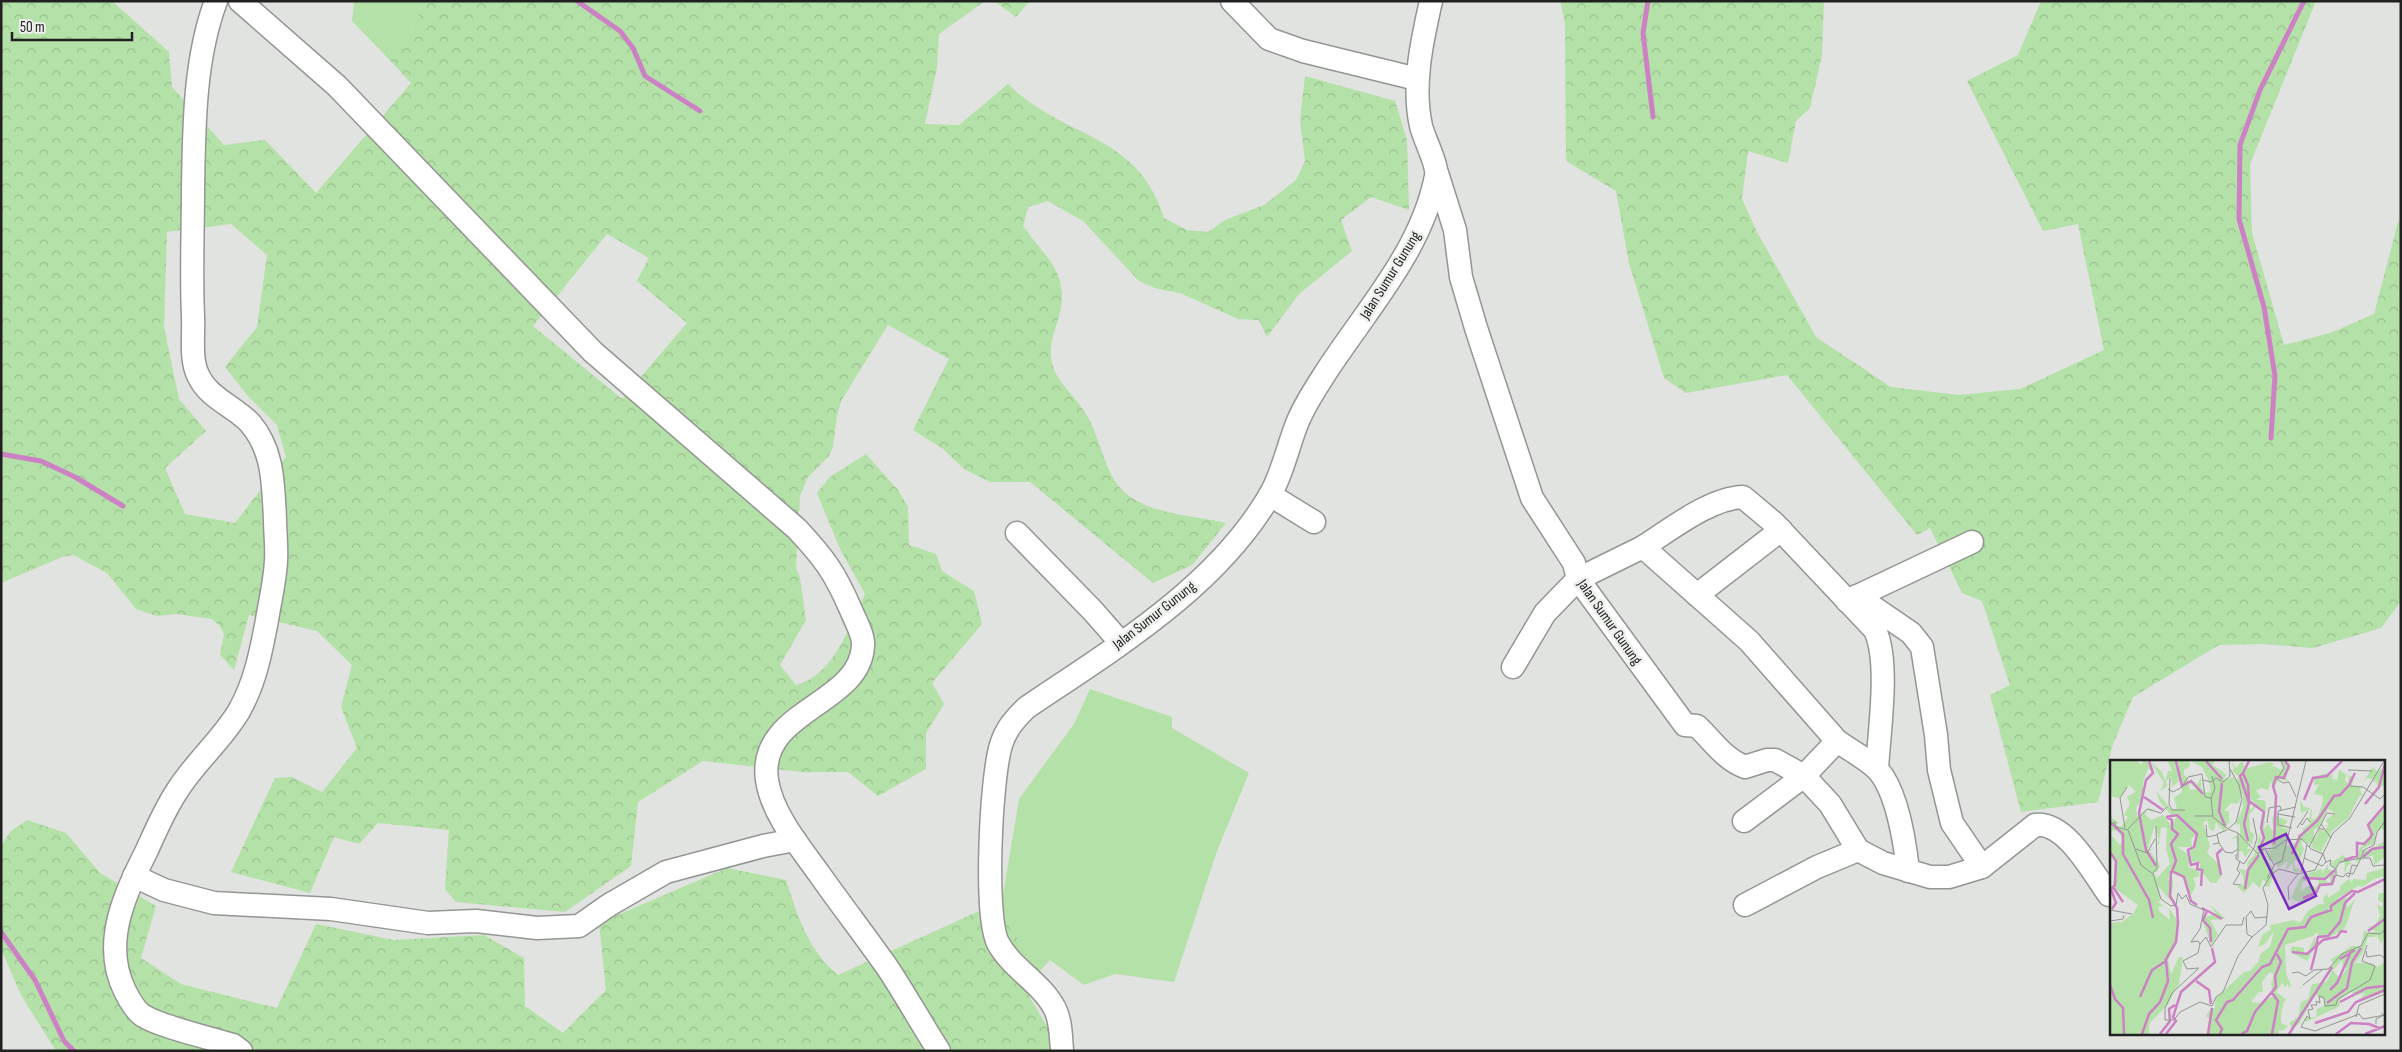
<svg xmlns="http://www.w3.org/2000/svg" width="2402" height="1052" font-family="'Sofia Sans Condensed',sans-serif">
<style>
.green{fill:#b4e1a7}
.forest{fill:url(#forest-crowns);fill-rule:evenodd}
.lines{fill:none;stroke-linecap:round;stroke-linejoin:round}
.stream{stroke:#cd81c5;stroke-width:5}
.minor-casing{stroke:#939692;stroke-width:25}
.minor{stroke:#fff;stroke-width:22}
.labels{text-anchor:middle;stroke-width:5;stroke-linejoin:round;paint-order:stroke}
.street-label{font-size:15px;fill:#202120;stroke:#edf0ec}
.inset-river{fill:none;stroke:#cd81c5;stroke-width:2.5}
.inset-road{fill:none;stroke:#939593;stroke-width:1}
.view{fill:#7b2cbf;fill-opacity:0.15;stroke:#7b2cbf;stroke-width:2.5}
.inset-edge{fill:none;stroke:#202120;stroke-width:2.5}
</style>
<defs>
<pattern id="forest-crowns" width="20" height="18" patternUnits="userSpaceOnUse" patternTransform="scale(1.25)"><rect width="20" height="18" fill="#b4e1a7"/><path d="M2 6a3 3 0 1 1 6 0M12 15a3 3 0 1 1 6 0" fill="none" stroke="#9ac18f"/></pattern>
</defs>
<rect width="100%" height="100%" fill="#e0e3df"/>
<g class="green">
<polygon points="354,1 426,1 410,32 384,54 352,21"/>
<polygon points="1090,689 1172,717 1172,728 1249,773 1217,851 1174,982 1115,974 1084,985 1050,960 1038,973 997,903 1002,900 1019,799 1074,724"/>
</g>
<g class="forest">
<path d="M 1,1 L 112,1 L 169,52 L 172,87 L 224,145 L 265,140 L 316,193 L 411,83 L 384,54 L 410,32 L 426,1 L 985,1 L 939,34 L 937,67 L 925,124 L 959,125 L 1008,84 C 1063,139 1138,132 1164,218 L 1187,230 L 1208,232 L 1225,220 L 1264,205 L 1296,180 L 1305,161 L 1300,120 L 1305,76 L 1395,101 L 1407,140 L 1409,210 L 1371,197 L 1341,220 L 1352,251 L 1299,294 L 1267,337 L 1259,320 L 1238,319 L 1180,293 L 1158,289 L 1139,281 L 1083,221 L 1048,201 L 1028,207 L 1023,226 C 1045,257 1071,274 1059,316 C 1056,329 1049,343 1051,357 C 1053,380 1073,393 1084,411 C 1099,433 1102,462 1117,484 C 1138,514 1193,515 1226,523 L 1192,565 L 1153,583 L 1030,482 L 990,482 L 964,469 L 943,449 L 913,430 L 949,359 L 888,325 L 841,401 L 837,416 L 833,446 L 829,456 L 808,477 L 800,496 L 796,568 L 800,578 L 806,620 L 780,665 L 796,685 C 833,676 850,626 865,594 L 840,549 L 817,493 L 830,477 L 866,454 L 898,490 L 908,507 L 909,545 L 936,554 L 942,571 L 974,591 L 982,624 L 932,683 L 944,704 L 926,733 L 926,769 L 878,796 L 848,772 L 803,772 L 703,761 L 638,802 L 631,866 L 565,912 L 456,902 L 445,889 L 449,830 L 378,823 L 359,844 L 334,837 L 310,893 L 231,872 L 275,778 L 292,777 L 322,792 L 357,748 L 341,707 L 352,665 L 317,631 L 249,615 L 234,670 L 220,655 L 224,634 L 220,626 L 212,619 L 176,614 L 156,616 L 136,609 L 107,573 L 73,555 L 62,557 L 1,583 ZM 231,224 L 267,255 L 257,327 L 225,367 L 247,395 L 277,425 L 286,457 L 235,523 L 185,514 L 165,468 L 206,431 L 179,399 L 164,327 L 167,232 ZM 607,234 L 649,258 L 637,281 L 687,323 L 622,399 L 533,326 Z"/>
<polygon points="994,1 1030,1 1016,17"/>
<polygon points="1560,1 1824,1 1822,55 1810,108 1796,121 1788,163 1748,151 1742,199 1757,232 1816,337 1891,387 1959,395 2020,389 2104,350 2078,224 2043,231 1967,81 2018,55 2041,1 2316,1 2250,164 2252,233 2284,345 2330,333 2374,314 2398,222 2401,222 2401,601 2381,628 2313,648 2264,644 2219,645 2133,697 2113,744 2098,802 2021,812 1990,695 2010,685 1982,601 1962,593 1930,528 1917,535 1787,375 1686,393 1664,378 1629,263 1616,191 1566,161 1565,23"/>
<path d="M 27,820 L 66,833 L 100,873 L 156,906 L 141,958 L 181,984 L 277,1008 L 316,924 L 394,940 L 484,935 L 524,958 L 525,1006 L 563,1033 L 606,990 L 599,923 L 727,868 L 786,880 C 798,917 808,950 838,975 L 997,903 L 1038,973 L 1025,989 L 1051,1033 L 1052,1051 L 56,1051 L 21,995 L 1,949 L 1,846 L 10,832 Z"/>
</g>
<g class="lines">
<g class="stream">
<polyline points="577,1 620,31 633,48 645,76 700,111"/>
<polyline points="1648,1 1643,33 1653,117"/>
<polyline points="2271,438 2275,376 2264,307 2239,219 2240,145 2260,90 2304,1"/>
<polyline points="1,454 41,461 75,477 123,506"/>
<polyline points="1,932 35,980 64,1041 74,1051"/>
</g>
<defs>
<g id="minor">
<path d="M 216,1 C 194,60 194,128 193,190 C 193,232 191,274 193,316 C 194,334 190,359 198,375 C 208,398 234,406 250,423 C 274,451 273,485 275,519 C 275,533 277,547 276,561 C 275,581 270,601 267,620 C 261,652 255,683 239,711 C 222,740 195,762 177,791 C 165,809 156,830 147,850 C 125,894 101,943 125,991 C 129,999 135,1010 142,1015 C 160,1027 211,1038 233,1045 L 241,1051"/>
<path d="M 240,1 L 337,86 L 593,352 L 797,529 C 825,559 835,573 851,610 C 855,620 864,635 863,646 C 860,705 757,710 767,780 C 772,814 800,847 820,875 C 842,906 865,936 887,967 C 905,994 921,1023 939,1051"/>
<polyline points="1232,1 1269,39 1303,51 1417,79"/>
<path d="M 1437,173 L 1455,230 L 1461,277 L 1476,328 L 1532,498 L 1574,563 L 1578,579 L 1685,725 L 1697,726 C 1713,741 1724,759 1745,767 L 1767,760 L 1775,760 L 1804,776 L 1830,804 L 1858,850 L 1883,863 L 1930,877 L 1949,877 L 1982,867 L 2035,825 C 2066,821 2093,873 2109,895"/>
<polyline points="1270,495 1314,522"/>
<polyline points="1017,533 1093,611 1121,643"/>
<path d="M 1643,547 C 1670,530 1710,498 1743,497 L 1774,523 L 1875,630 C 1890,662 1879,732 1877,769"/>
<polyline points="1697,595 1781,530"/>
<polyline points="1857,596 1911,633 1922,647 1936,735 1939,770 1952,823 1982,867"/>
<polyline points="1847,601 1972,542"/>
<polyline points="1513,667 1545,613 1578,579 1643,547 1749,641 1837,741 1804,776 1744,821"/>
<path d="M 1837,741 C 1850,750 1865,758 1876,768 C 1897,789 1905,843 1908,871"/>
<polyline points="134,876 164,890 214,903 331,909 428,923 476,921 537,928 579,926 609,905 666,872 763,846 795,840"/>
<polyline points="1745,905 1817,867 1858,850"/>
<path d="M 1062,1051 C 1061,1038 1061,1021 1055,1009 C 1042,983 1012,969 998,943 C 984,915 991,777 1001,745 C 1006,729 1014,720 1026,708 C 1113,649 1216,588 1270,495 C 1283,473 1288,445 1298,421 C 1306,402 1317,386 1328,369 C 1368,308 1422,249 1436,176 C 1438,164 1424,139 1421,126 C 1412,85 1422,41 1431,1"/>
</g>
</defs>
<use href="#minor" class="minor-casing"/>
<use href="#minor" class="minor"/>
</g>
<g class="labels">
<g class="street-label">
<text transform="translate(1390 275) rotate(-58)" y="5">Jalan Sumur Gunung</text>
<text transform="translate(1154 615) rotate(-38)" y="5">Jalan Sumur Gunung</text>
<text transform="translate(1610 622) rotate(55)" y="5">Jalan Sumur Gunung</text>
</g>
</g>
<g transform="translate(2110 760)">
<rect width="275" height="275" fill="#e0e3df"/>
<path d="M 21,113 L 32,138 L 31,140 L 17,130 L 16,126 L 22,124 L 14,115 Z" fill="#b4e1a7"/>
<path d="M 0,1 L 27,1 L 32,5 L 33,1 L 38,1 L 41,11 L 38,9 L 33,22 L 33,38 L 26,48 L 27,56 L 39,48 L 44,50 L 37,50 L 35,55 L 42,60 L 53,55 L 62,66 L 68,53 L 61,55 L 50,42 L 46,31 L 61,49 L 67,49 L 64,38 L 72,32 L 68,1 L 79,1 L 80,6 L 74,10 L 74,15 L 77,17 L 80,30 L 87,29 L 80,23 L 84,21 L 87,25 L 91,17 L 91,28 L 96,33 L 101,31 L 98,19 L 92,7 L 81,1 L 104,1 L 103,5 L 99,3 L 112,11 L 116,15 L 114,19 L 124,17 L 126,21 L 129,17 L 122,11 L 124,9 L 121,1 L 126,8 L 132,1 L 135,7 L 139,1 L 135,9 L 160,2 L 164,4 L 159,8 L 164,6 L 171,10 L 174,7 L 170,1 L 177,1 L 176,19 L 179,21 L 172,20 L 170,16 L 164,29 L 161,21 L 158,30 L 151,28 L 146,31 L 151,37 L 146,40 L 154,40 L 156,43 L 154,69 L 158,64 L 164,73 L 162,59 L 165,52 L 166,56 L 178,61 L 172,68 L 178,69 L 175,85 L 178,86 L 183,84 L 181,81 L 186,85 L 188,75 L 194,72 L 192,69 L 200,64 L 199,60 L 201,49 L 191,53 L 190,40 L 194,47 L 200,48 L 202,50 L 201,61 L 208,56 L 212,45 L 213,36 L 204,34 L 209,24 L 204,25 L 204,17 L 217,13 L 216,17 L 223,14 L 222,19 L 227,20 L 229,10 L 237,15 L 235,20 L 238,24 L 239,15 L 243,17 L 244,14 L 242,26 L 251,27 L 253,24 L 250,30 L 253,37 L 250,35 L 247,40 L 239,57 L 222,71 L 211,92 L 201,87 L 203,83 L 197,84 L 193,79 L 191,85 L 194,88 L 190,101 L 184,100 L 185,108 L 190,109 L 188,113 L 183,111 L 183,103 L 175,111 L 178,101 L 168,108 L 165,102 L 159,100 L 156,91 L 163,90 L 161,82 L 155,84 L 151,70 L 153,52 L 138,36 L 140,50 L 145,45 L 146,47 L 139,55 L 140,71 L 144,74 L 142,85 L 135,79 L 139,86 L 136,89 L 142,89 L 135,97 L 132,91 L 129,92 L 126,78 L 121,79 L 126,76 L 130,77 L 130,64 L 125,65 L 133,48 L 133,33 L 128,44 L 121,43 L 114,51 L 119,51 L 119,62 L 122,63 L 118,63 L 116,69 L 113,71 L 106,62 L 104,71 L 100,70 L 97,60 L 93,63 L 100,86 L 97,93 L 110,105 L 111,116 L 106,123 L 101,123 L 90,110 L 90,101 L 82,102 L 80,90 L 85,88 L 86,74 L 81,79 L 82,87 L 67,87 L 81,96 L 78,107 L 88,110 L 90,116 L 83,118 L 86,125 L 81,135 L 73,117 L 61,113 L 58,120 L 62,118 L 63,123 L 61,141 L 48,126 L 51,139 L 48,142 L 53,146 L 48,147 L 50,152 L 60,160 L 59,148 L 67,160 L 66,182 L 58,200 L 61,214 L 69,197 L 73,197 L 69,224 L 58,244 L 39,264 L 39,274 L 0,274 L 0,163 L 12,162 L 23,154 L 28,145 L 3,127 L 5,102 L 0,96 L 0,74 L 10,85 L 13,80 L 9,72 L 3,70 L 0,74 L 3,63 L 0,62 L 0,51 L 2,58 L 9,63 L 5,65 L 11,67 L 18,57 L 14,55 L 20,43 L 17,37 L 26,32 L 19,25 L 9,38 L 0,36 ZM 218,49 L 225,53 L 216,60 L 218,65 L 214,72 L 209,69 L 206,78 L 204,77 L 204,69 L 208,68 ZM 45,65 L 49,80 L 46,87 L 37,91 ZM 51,67 L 57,68 L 56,88 L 60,104 L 47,118 L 43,111 L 47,112 L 50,106 L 40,91 L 49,84 ZM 21,113 L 32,138 L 31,140 L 17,130 L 17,126 L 22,124 L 15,115 ZM 40,1 L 52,12 L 55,21 L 58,11 L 62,11 L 58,1 L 66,1 L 69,21 L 63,26 L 63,31 L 61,16 L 56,21 L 57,26 L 50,31 L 54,23 ZM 263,7 L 267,12 L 275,7 L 274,26 L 268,27 L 266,21 L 263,23 L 264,19 L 257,18 L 253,22 ZM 275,47 L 275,69 L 266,71 L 264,83 L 252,89 L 257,91 L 275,81 L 275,97 L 264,105 L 263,95 L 245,102 L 250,88 L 260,76 L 259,65 ZM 150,74 L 152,82 L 147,90 L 152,84 L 155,85 L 153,94 L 165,111 L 159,127 L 155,126 L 156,122 L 153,119 L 150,128 L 143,122 L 134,133 L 127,126 L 134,125 L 133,115 L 127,108 L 138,111 L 137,103 L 144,95 ZM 233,95 L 242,104 L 238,105 L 234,115 L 235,102 L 228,104 L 222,124 L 210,126 L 207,133 L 196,137 L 201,140 L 191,143 L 181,138 L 191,116 L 211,109 L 213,112 L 218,104 L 218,109 L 224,111 L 214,120 L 220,123 L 220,116 L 226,111 L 221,103 ZM 203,119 L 209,121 L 207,127 L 198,126 L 191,131 L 192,122 ZM 275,108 L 275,116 L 264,119 L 253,127 L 248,126 L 227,139 L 237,138 L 237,148 L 245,139 L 235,168 L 217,179 L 209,177 L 207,172 L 203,176 L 175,185 L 176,214 L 181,225 L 179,228 L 178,224 L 175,227 L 172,223 L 166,232 L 177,240 L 174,241 L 171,255 L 171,263 L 178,266 L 173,270 L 168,271 L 169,274 L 99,274 L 100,259 L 96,256 L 101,248 L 105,248 L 105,239 L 134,212 L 140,211 L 149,201 L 150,194 L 160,187 L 164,171 L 155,184 L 148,187 L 153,174 L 161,170 L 160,165 L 184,160 L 190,163 L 198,151 L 209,144 L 214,144 L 213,138 L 217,133 L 218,138 L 230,130 L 230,126 L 239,119 L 242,122 L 243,119 L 256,120 L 257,113 ZM 160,212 L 164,215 L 161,224 L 164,236 L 149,243 L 141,242 L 149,232 L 153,232 L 152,222 ZM 269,133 L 275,133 L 275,176 L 271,184 L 266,174 L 265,177 L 258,177 L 252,194 L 245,203 L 262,203 L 267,207 L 275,202 L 275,232 L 247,242 L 255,233 L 247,235 L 240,232 L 229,240 L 230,246 L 196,262 L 195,258 L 206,257 L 207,249 L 214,246 L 214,239 L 205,234 L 189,264 L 182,268 L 179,263 L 188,257 L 191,242 L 198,239 L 202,224 L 216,222 L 220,216 L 223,202 L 220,200 L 242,186 L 251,186 L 254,170 L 258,173 L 266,172 L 257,166 L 264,167 L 270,156 L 267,144 L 272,147 L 273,143 L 268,140 ZM 232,200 L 233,207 L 237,208 L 230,219 L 223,210 ZM 100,145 L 116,159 L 100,160 L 108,174 L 101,185 L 93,161 L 93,158 L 106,154 ZM 205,176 L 205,187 L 197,201 L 180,192 L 182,186 L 194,188 L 194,193 L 198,192 Z" fill="#b4e1a7" fill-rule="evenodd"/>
<path class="inset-river" d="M 39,1 L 43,13 L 36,20 L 29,53 L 36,90 L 46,106M 66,1 L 72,26 L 81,21 L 93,34M 96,1 L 112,19M 139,1 L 133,13 L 138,25 L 139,41 L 154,52 L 151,68 L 154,78 L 149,91M 132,14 L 130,16 L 139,43 L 134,64 L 138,81M 112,23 L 109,51 L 115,66M 34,37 L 53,50M 194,40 L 203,18 L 217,16 L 232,1M 255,44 L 269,27 L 275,4M 56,57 L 62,60 L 62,69 L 68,74 L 61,84 L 66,101 L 62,111 L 74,117 L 81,141 L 87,145M 56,57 L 67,55 L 87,74 L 84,87 L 78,90 L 81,105 L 88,103 L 87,109 L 92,110 L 91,126M 0,62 L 13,74 L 13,94 L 39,140 L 43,158M 164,84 L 166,36 L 163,26 L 166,17 L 174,18 L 179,6 L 175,1M 0,92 L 6,101 L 5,125 L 1,129 L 6,143 L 2,149M 182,94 L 190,76 L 207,61 L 224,36 L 230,35 L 239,25 L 245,13M 253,97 L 262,89 L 275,87M 234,100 L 247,96 L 247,83 L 254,84 L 260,78 L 262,74 L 258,65 L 275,45M 111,115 L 107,94 L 112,89M 193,118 L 215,119 L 225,110M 3,127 L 13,142M 135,129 L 138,110 L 149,95M 193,138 L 206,133 L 210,125 L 222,124 L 225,115M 92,148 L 97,151 L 93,160 L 100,168 L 101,182M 98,151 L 112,159M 258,171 L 275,159M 206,186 L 208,177 L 218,176 L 230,162 L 235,143 L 245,133M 182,192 L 197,194 L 213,180 L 227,177 L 231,171 L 237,172M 230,199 L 245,190M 55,201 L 66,182 L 68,163 L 67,148 L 60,136 L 61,111M 201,210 L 207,186M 86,221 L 99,230 L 101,244M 0,225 L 5,239 L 13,248 L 14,274M 220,230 L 227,223 L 240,194M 162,233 L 168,241 L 162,274M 30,237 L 42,210 L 56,201M 230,242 L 257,228 L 274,226M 217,243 L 237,228 L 242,202 L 251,188M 205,263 L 238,252 L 246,242 L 275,230M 32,274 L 39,254 L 50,242 L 58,221 L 56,201M 50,274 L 60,261 L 59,249 L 65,245M 56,274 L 66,261 L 63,257 L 71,232 L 105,202 L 102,188M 98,274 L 102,248M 110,274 L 112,269 L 106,260 L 117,242 L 123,240 L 152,207 L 160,204 L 178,169 L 195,167 L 201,157 L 221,150 L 221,146 L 242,131 L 248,132 L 275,119M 131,274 L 137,271 L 145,252 L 166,227 L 165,216 L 171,202 L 167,194M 179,274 L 222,207M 226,274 L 241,263 L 259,264 L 269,268M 255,274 L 275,266"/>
<path class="inset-road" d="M 171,1 L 174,8 L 167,19 L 173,23 L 179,22 L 186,37M 120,9 L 129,25 L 132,39 L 126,62 L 118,69 L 128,73 L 148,94 L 153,89 L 165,88 L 176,80 L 192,79 L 201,89 L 213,94 L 216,102 L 221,100 L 220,105 L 226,109M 238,10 L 262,11M 60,18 L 59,44 L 62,50 L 75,50M 93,20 L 101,22 L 106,18 L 113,22 L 120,16 L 119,1M 240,26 L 253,27 L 270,39 L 275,34M 58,29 L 63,32 L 72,27 L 78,17 L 92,14 L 95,37 L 101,38 L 103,57 L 118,69M 101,38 L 105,28 L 102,16M 168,54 L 185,57M 85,56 L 102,56M 143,58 L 147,78 L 144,88M 157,63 L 159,48 L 170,46 L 171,50M 190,63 L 192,65 L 197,58 L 200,62M 211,64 L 221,78M 0,65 L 5,62 L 6,67 L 18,70 L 31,105 L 43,114 L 51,139 L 61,146 L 66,145 L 68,133 L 72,139 L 76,135 L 80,144 L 94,150 L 90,169 L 81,182 L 88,181 L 90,184 L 96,177 L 101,187 L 116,165 L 132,165 L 134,157M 96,65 L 97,77 L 107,75M 15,68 L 10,38 L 17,27M 182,68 L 168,65 L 168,51 L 186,47M 187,68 L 198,51M 209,68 L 217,53 L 225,54M 18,69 L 37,49 L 51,53 L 57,47M 128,73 L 128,99M 109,83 L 115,92 L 122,93 L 128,89M 103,84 L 109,83 L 107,74 L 117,70M 199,87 L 209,68 L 214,70M 26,89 L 37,93 L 45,79M 155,89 L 164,105M 126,94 L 126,99 L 134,104 L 144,88M 194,98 L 212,106 L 216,102M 251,98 L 254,90 L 264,85 L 267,72 L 275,61M 130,101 L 127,110 L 130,113 L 123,124 L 131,125M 226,108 L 230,102 L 251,98M 226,109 L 226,115 L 233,117 L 237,113 L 243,114 L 251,98 L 260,98 L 263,106 L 275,105M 191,112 L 197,85M 43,113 L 47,108 L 46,66M 236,115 L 239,117 L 242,105 L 248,106M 157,118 L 165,104 L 172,101 L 196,1M 179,140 L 178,127 L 188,114M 0,150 L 22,154M 0,161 L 13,159 L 14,155M 142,177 L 156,165 L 158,145 L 153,128 L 161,115 L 169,109 L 188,114 L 205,110 L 223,73 L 240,58 L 274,1M 90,184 L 88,193 L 73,201 L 77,209 L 89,208 L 62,233 L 55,248 L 55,260 L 64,260 L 70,252 L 90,242 L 102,246 L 106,237 L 113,232 L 128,196 L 142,177 L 137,174 L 136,157 L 141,151 L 145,158 L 157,157M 257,185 L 252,201 L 265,206 L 260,220 L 228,239 L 226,245 L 215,246 L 214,238 L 209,236 L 210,243 L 206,241 L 207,245 L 201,245 L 203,249 L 198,250 L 200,259 L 197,256 L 191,267 L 205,271 L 249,254 L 253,259 L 275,255M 256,191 L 257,197 L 270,195 L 275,198M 182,213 L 188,212 L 196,216 L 204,210 L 218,209 L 232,194 L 251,186 L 258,173 L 270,174 L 275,170M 193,225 L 212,210M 246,257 L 249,245 L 275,234M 266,264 L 266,259 L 274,255 L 271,253"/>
<path class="view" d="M 176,74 L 206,136 L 179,149 L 149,87 Z"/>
<rect width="275" height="275" class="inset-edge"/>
</g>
<rect width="2402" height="1052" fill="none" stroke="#202120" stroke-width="5"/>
<path d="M12 32v8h120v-8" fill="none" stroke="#202120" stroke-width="2.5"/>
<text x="20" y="32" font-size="15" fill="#202120" stroke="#edf0ec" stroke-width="4" paint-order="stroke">50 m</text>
</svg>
